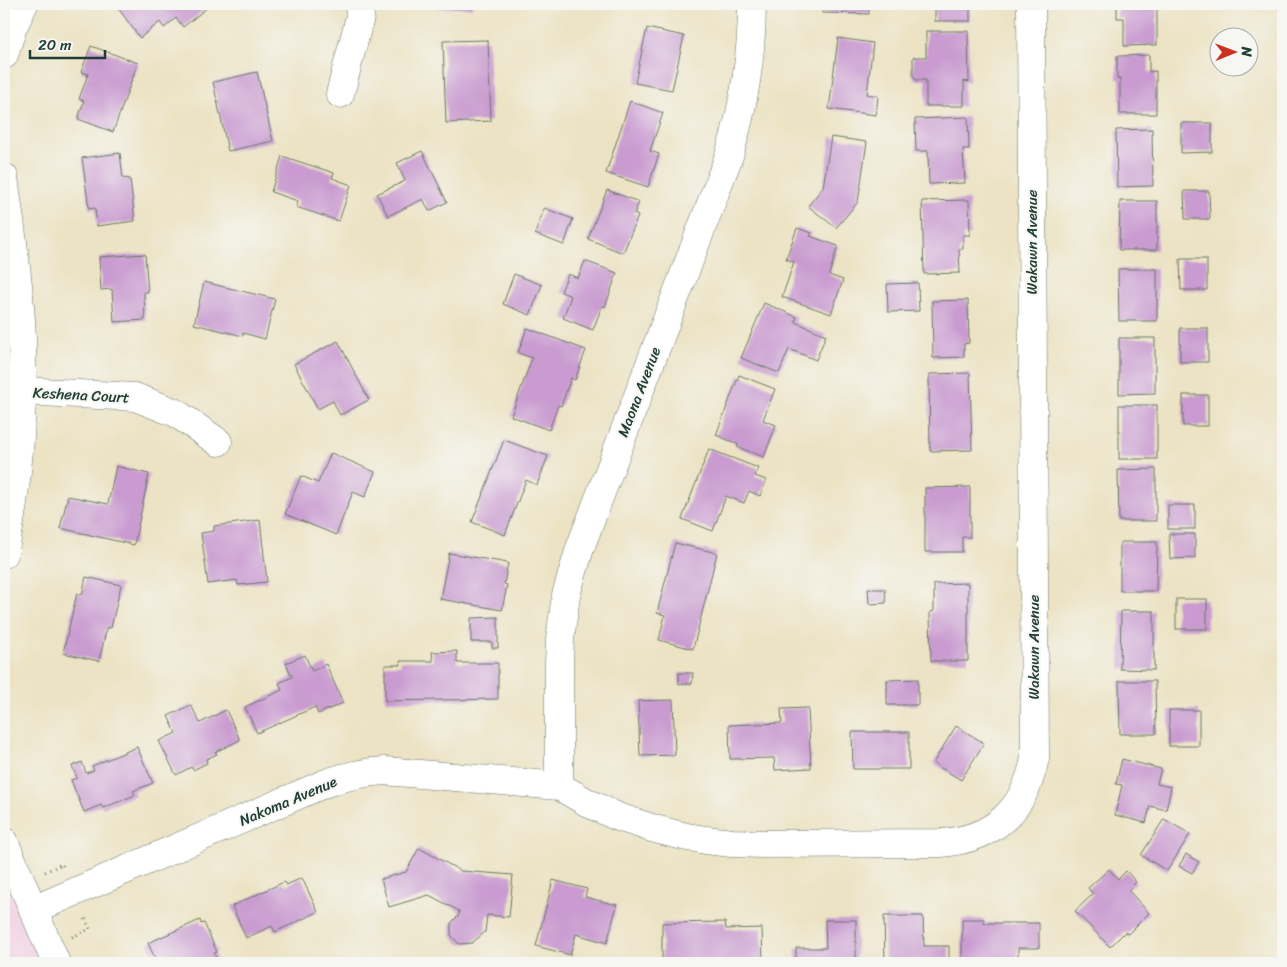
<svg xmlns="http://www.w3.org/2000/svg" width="1287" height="967" font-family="Sriracha,sans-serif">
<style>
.built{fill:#f1d0e3}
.building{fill:#c99bd0}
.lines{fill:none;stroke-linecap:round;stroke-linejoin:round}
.minor-casing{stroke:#677766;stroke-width:29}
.path{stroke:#677766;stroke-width:3;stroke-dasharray:1 4;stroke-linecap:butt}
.minor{stroke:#fff;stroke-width:28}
.labels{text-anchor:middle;stroke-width:4;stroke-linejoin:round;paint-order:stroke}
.street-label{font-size:15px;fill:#1f3d34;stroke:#f6f6f2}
</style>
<rect width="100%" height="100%" fill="#f6f6f2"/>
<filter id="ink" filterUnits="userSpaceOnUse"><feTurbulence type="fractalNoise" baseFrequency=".02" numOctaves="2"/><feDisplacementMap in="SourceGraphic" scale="10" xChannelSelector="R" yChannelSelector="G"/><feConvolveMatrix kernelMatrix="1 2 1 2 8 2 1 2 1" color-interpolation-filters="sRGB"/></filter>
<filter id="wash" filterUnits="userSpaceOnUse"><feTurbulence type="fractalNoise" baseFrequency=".0096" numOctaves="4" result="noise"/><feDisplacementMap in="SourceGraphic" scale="20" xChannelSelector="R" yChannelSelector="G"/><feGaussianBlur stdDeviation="1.12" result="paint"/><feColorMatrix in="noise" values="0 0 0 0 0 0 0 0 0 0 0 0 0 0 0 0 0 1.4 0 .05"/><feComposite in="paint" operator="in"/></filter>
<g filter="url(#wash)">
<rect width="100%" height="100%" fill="#ece3c4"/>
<polygon class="built" points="4,827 59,963 4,963"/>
<g id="blocks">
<g class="building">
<polygon points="124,4 206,4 208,7 183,27 176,18 164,28 160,22 140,38 118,8"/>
<polygon points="437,4 472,4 473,8 437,8"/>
<polygon points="822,4 869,4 869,14 822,13"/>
<rect x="935" y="4" width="35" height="17"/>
<polygon points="1117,4 1157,4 1157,45 1124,46 1124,18 1117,18"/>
<polygon points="647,28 684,36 672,90 635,83"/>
<polygon points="926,31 968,31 969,82 964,81 964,106 926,106 926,80 916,80 913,76 913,57 926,57"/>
<polygon points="838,38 873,43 867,94 878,96 876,115 829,109"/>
<polygon points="488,40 491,121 446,123 443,41"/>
<polygon points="91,46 138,63 113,132 78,119 84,101 79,99 88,74 81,72"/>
<polygon points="1149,55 1149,72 1156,71 1156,114 1120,114 1120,79 1117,79 1117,56"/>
<polygon points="257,72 273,141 228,151 213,82"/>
<polygon points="630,101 663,113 650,151 659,154 648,187 606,173"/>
<polygon points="968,117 969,149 963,149 965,183 929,184 928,151 916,151 915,119"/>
<polygon points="1181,123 1212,123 1212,152 1181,153"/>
<polygon points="1152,129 1153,186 1117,187 1116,130"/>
<polygon points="831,137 867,142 858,202 836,228 808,206 823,187"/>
<polygon points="422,151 447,202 429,211 423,199 388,216 377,194 405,181 397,163"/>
<polygon points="120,153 123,178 130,179 135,221 97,226 95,208 89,209 82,158"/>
<polygon points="282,156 334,173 332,178 351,185 339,221 296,207 298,201 271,192"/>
<polygon points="607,190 639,202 634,214 638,216 623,253 588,239"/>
<polygon points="1184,191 1209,191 1210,219 1185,219"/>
<polygon points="969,200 970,235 963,235 963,249 959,249 960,273 924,274 922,201"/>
<polygon points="1120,201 1157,201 1157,250 1119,250"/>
<polygon points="544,208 573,219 564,245 535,234"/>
<polygon points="797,228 812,233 810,236 838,246 829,275 843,280 831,314 782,297 794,262 786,259"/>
<polygon points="145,254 148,292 144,292 145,320 114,322 112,289 101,290 99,257"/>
<polygon points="1180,259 1207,259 1207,290 1181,290"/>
<polygon points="585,261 617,273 605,307 602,306 593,330 563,318 571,296 561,292 568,274 578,278"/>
<polygon points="1118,269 1157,269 1157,321 1119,321"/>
<polygon points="514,274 542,285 530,315 503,304"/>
<polygon points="204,282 275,299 265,339 243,333 243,336 194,324"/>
<polygon points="918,283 919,311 888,312 887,284"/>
<polygon points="968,300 969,343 964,344 964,357 933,358 932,301"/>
<polygon points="764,303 797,317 795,322 826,335 816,360 789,349 779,373 741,358"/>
<polygon points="527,328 586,350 575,380 571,378 561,406 558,405 549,430 511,416 532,358 518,353"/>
<rect x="1180" y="328" width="28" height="34"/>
<polygon points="1119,338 1155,338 1155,393 1119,394"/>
<polygon points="338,341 369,400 340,415 333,401 318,409 294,364"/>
<polygon points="970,373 972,450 930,451 929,374"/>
<polygon points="739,375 775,389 763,420 776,425 764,457 737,447 738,444 716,435"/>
<rect x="1183" y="395" width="25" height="31"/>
<rect x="1119" y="405" width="38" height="54"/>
<polygon points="504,440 548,456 537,485 526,480 505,535 472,522"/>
<polygon points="709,449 758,468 755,476 766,480 760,496 749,491 744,503 726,496 713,531 682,519"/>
<polygon points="331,453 375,472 365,497 353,492 336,535 285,514 301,476 318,483"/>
<polygon points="116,466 149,474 134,545 60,528 68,496 108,504"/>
<polygon points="1156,469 1156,521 1119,521 1118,470"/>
<polygon points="970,487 970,537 962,537 962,552 925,552 925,488"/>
<rect x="1168" y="505" width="27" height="24"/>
<polygon points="260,520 267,582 238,585 237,580 208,584 201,533 214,531 214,526"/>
<polygon points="1169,534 1195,534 1195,558 1170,559"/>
<polygon points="1120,542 1157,542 1156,591 1120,591"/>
<polygon points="675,543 717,553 693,649 659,640 665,615 657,613"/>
<polygon points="449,553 508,563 504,584 507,585 502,610 440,599"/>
<polygon points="86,577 121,585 111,628 107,627 99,661 63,653 77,593 82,595"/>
<polygon points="968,583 968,661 931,661 930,612 934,611 934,584"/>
<polygon points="868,589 885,589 886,603 869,604"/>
<rect x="1176" y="599" width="31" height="30"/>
<polygon points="1121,611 1154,611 1154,670 1120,669"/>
<polygon points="498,617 498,648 492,648 492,642 471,642 471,618"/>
<polygon points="457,651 457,663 498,663 498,699 385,701 385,665 401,665 400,661 433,661 432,652"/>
<polygon points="305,655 312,671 326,664 343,703 318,714 315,707 257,733 245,707 282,690 279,683 292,677 286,663"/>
<polygon points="679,673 693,673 692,684 679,684"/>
<polygon points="918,679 918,705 887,705 887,680"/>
<polygon points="1119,681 1155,681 1156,734 1120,734"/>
<polygon points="673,700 675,755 640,756 638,701"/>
<polygon points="191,705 200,723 226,710 240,740 215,752 217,754 206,759 207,763 193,770 191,767 176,775 159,741 176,733 168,716"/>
<polygon points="808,708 811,768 775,770 774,758 730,759 729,725 782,723 781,709"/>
<rect x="1169" y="710" width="30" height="36"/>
<polygon points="956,726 984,743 961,780 933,763"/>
<polygon points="852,732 909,732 909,769 853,769"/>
<polygon points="137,747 153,783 133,791 135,795 103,808 101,805 84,812 71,780 77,778 72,766 82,762 86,773 94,770 92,766"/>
<polygon points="1122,759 1161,769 1157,784 1171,787 1166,810 1150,806 1146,823 1115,815 1122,785 1116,784"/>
<polygon points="1164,819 1190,834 1167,871 1141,855"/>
<polygon points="419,848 461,871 513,875 509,917 487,915 485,932 472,943 459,944 451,935 451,923 459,915 459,911 429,895 389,907 381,879 406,872"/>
<polygon points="1186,854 1199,862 1192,873 1179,866"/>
<polygon points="1109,869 1118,879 1126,871 1136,882 1128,890 1149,913 1128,934 1125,932 1110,947 1075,911 1093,894 1088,888"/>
<polygon points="302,878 318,912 275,932 272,926 246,938 232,906 284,882 286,885"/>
<polygon points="553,880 587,889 585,897 617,905 607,943 576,934 570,955 536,946"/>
<polygon points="884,916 923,916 924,946 949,946 949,963 885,963"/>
<polygon points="962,919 984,919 984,923 1039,923 1039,948 1018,948 1018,961 962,961"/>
<polygon points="200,920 201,924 204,923 217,952 214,953 218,963 157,963 148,943"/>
<polygon points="825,920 856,920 856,963 796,963 796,948 826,948"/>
<polygon points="725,922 726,929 762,928 763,963 662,963 662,923"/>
</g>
</g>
</g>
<g filter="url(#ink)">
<use href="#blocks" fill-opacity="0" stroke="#677766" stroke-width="1"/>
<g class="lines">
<defs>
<g id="minor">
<polyline points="4,55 13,27 24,4"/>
<polyline points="340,94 360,17 359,4"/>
<path d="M 4,177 C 11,230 20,285 22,339 C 24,411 19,483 4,554"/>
<polyline points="22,391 135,397 176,413 218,442"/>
<path d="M 559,786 L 559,663 L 560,639 L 566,595 L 580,548 L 729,156 C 744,106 752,56 752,4"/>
<polyline points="4,841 56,963"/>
<path d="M 33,910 L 326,783 C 346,776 364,772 385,771 L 559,786 L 588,803 L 618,817 L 655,829 L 687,837 L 706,840 L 732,843 L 762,844 L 941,843 C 994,839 1025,810 1035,758 L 1031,4"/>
</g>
</defs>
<use href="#minor" class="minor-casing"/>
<g class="path">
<polyline points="45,872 62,864 64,869"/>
<polyline points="72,937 90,929 84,916"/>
</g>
<use href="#minor" class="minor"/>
</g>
</g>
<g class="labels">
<g class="street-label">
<text transform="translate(1032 242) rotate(-90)" y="5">Wakawn Avenue</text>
<text transform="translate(639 392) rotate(-69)" y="5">Maona Avenue</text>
<text transform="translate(81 395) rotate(3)" y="5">Keshena Court</text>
<text transform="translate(1034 647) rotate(-90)" y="5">Wakawn Avenue</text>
<text transform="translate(288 801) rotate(-23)" y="5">Nakoma Avenue</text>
</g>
</g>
<rect width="1287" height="967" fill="none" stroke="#f6f6f2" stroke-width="20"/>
<g transform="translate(1234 52) rotate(89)"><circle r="24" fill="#f6f6f2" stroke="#a0aca6"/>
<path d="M0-4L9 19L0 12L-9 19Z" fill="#c8321e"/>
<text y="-8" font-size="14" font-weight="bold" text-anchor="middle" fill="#1f3d34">N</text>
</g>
<path d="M30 50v8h75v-8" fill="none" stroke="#1f3d34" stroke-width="2.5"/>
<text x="38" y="50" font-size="15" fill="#1f3d34" stroke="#f6f6f2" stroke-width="4" paint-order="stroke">20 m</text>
</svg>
